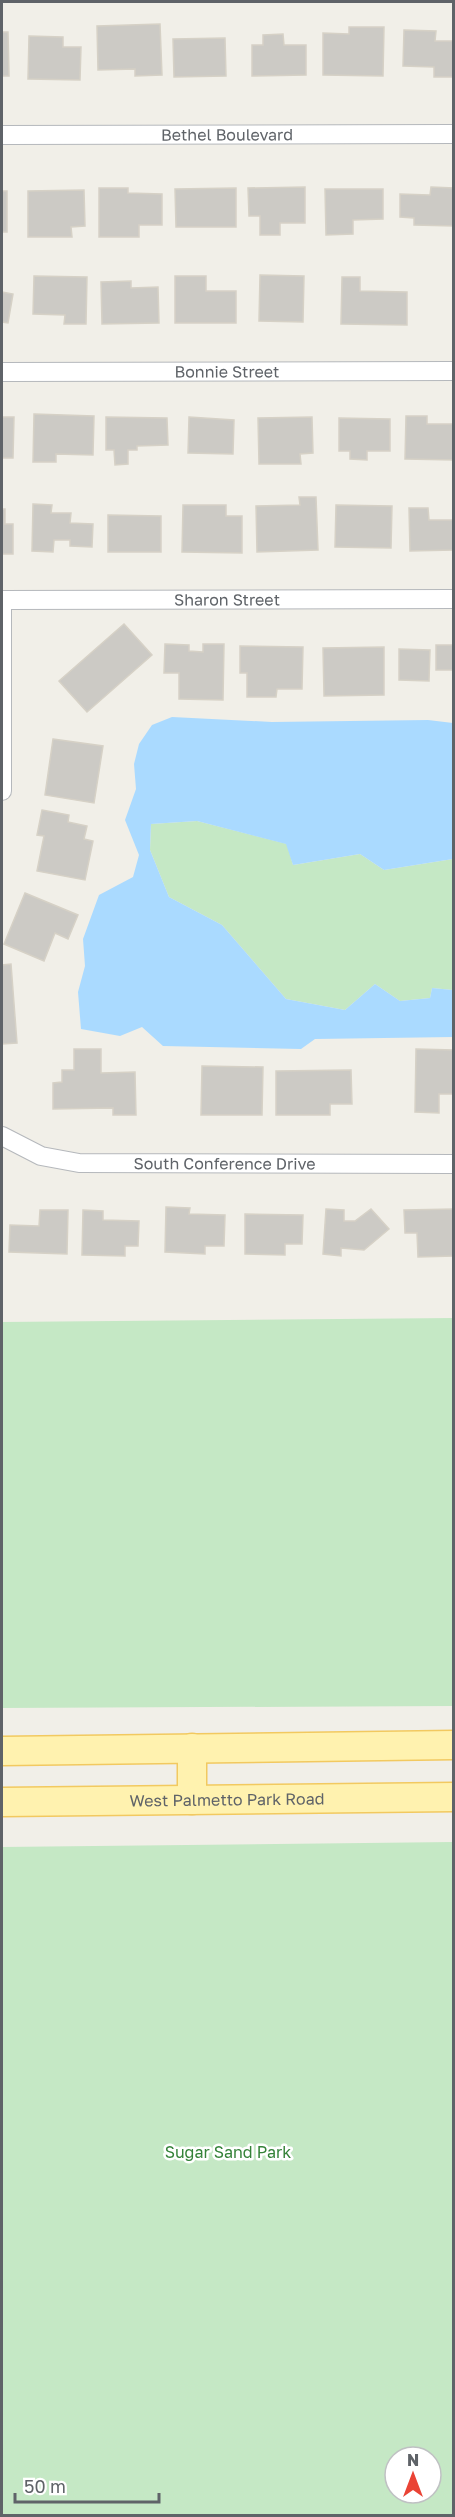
<svg xmlns="http://www.w3.org/2000/svg" width="455" height="2517" font-family="'Golos Text',sans-serif">
<style>
.green{fill:#c5e8c5;fill-rule:evenodd}
.water{fill:#aadaff}
.building{fill:#cccac5;stroke:#d6d1c6;stroke-width:1.5}
.lines{fill:none;stroke-linecap:round;stroke-linejoin:round}
.minor-casing{stroke:#b5b8bc;stroke-width:20}
.primary-casing{stroke:#f2c960;stroke-width:31}
.minor{stroke:#fff;stroke-width:18}
.primary{stroke:#fff2af;stroke-width:28}
.labels{text-anchor:middle;stroke-width:5;stroke-linejoin:round;paint-order:stroke}
.street-label{font-size:16px;fill:#5f6368;stroke:#fff}
.park-label{font-size:16px;fill:#348238;stroke:#fff}
</style>
<rect width="100%" height="100%" fill="#f1efe8"/>
<g class="green">
<polygon points="197,821 287,844 293,865 360,854 384,870 453,859 453,990 432,988 430,998 400,1001 375,984 345,1010 286,999 222,925 169,897 150,850 151,824"/>
<polygon points="453,1318 453,1706 2,1708 2,1322"/>
<path d="M 453,1842 L 453,2515 L 2,2515 L 2,1847 ZM 395,2457 L 431,2457 L 431,2493 L 395,2493 Z"/>
</g>
<polygon class="water" points="172,717 272,722 428,720 453,723 453,859 384,870 360,854 293,865 286,844 197,821 151,824 150,850 169,897 222,925 286,999 345,1010 375,984 400,1001 430,998 432,988 453,990 453,1037 315,1039 301,1049 163,1046 142,1027 120,1036 81,1029 78,992 85,966 83,939 99,895 133,877 139,855 125,820 136,789 134,764 139,744 152,725"/>
<g class="building">
<polygon points="160,24 162,75 135,76 135,69 98,70 97,26"/>
<polygon points="349,27 384,27 383,76 323,75 323,33 349,34"/>
<polygon points="404,30 436,31 435,41 454,41 453,77 434,77 434,67 403,66"/>
<polygon points="2,32 8,32 9,76 2,76"/>
<polygon points="283,34 284,45 306,45 306,75 252,76 252,45 263,45 263,35"/>
<polygon points="29,36 63,37 63,47 81,47 80,80 28,79"/>
<polygon points="225,38 226,76 174,77 173,39"/>
<polygon points="305,187 305,223 280,223 280,235 260,235 260,216 249,216 248,188"/>
<polygon points="431,187 454,188 454,226 414,225 414,218 400,217 400,194 430,195"/>
<polygon points="99,188 128,188 128,193 162,194 162,225 139,225 139,237 99,237"/>
<polygon points="236,188 236,227 176,227 175,189"/>
<polygon points="325,189 383,189 383,219 353,220 353,234 326,235"/>
<polygon points="84,190 85,226 71,227 72,237 28,237 28,191"/>
<rect x="2" y="191" width="5" height="41"/>
<polygon points="260,275 304,276 303,322 259,321"/>
<polygon points="34,276 87,277 86,324 64,324 65,315 33,314"/>
<polygon points="175,276 206,276 206,291 236,291 236,323 175,323"/>
<polygon points="342,277 360,277 360,291 407,292 407,325 341,324"/>
<polygon points="131,281 131,288 158,287 159,323 102,324 101,282"/>
<polygon points="2,292 13,294 8,323 2,322"/>
<polygon points="34,414 94,416 93,455 56,454 56,462 33,462"/>
<polygon points="406,416 427,416 427,424 454,424 454,460 405,459"/>
<polygon points="2,417 14,417 13,458 2,458"/>
<polygon points="106,417 167,418 168,445 137,446 137,450 128,450 128,464 115,465 114,450 106,450"/>
<polygon points="189,417 234,420 233,454 188,453"/>
<polygon points="312,417 313,453 300,454 301,464 259,464 258,418"/>
<polygon points="339,418 390,419 390,451 367,451 367,460 350,459 350,451 339,451"/>
<polygon points="299,497 316,497 318,550 257,552 256,506 300,505"/>
<polygon points="33,504 52,505 51,513 71,513 70,523 93,524 92,547 70,546 70,540 54,540 53,552 32,551"/>
<polygon points="183,505 226,505 226,516 242,516 242,553 182,552"/>
<polygon points="336,505 392,506 391,548 335,547"/>
<polygon points="409,508 428,508 429,520 454,520 454,550 410,551"/>
<polygon points="2,509 5,509 5,524 13,524 13,554 2,554"/>
<polygon points="108,515 161,516 161,552 108,552"/>
<polygon points="124,624 152,655 87,712 59,681"/>
<polygon points="165,644 189,645 189,651 203,652 203,644 224,644 223,700 179,699 179,673 164,673"/>
<rect x="436" y="645" width="18" height="25"/>
<polygon points="240,646 303,647 302,689 277,689 276,697 247,697 247,673 240,673"/>
<polygon points="384,647 384,695 324,696 323,648"/>
<polygon points="399,649 430,650 429,681 399,680"/>
<polygon points="53,739 103,746 94,803 45,795"/>
<polygon points="42,810 69,815 68,822 87,826 84,839 93,841 85,880 37,871 44,836 37,835"/>
<polygon points="25,893 78,915 68,939 55,933 44,961 4,944"/>
<polygon points="11,964 17,1043 2,1044 2,965"/>
<polygon points="74,1049 101,1049 101,1073 135,1072 136,1115 113,1115 113,1108 53,1109 53,1083 62,1082 62,1070 74,1070"/>
<polygon points="416,1049 454,1050 454,1094 439,1094 439,1113 415,1112"/>
<polygon points="202,1066 263,1067 262,1115 201,1115"/>
<polygon points="351,1070 352,1104 330,1104 330,1115 276,1115 276,1071"/>
<polygon points="166,1207 190,1208 189,1214 225,1215 224,1246 205,1246 205,1254 165,1252"/>
<polygon points="326,1209 344,1210 344,1221 355,1221 371,1209 389,1229 364,1250 341,1248 341,1256 323,1254"/>
<polygon points="454,1209 454,1256 418,1257 417,1233 405,1233 404,1210"/>
<polygon points="40,1210 68,1210 67,1254 9,1252 10,1225 39,1226"/>
<polygon points="83,1210 103,1211 103,1220 139,1221 138,1246 125,1246 125,1256 82,1255"/>
<polygon points="245,1214 303,1215 302,1244 285,1244 285,1255 245,1254"/>
</g>
<g class="lines">
<defs>
<g id="minor">
<path id="s1" d="M 2,135 L 454,134"/>
<path id="s2" d="M 2,372 L 454,371"/>
<path id="s3" d="M 2,600 L 454,599"/>
<polyline points="2,791 2,600"/>
<path id="s4" d="M 2,1136 L 41,1156 L 79,1163 L 454,1164"/>
</g>
<g id="primary">
<polyline points="192,1748 192,1800"/>
<polyline points="2,1751 454,1745"/>
<path id="s5" d="M 2,1802 L 454,1797"/>
</g>
</defs>
<use href="#minor" class="minor-casing"/>
<use href="#primary" class="primary-casing"/>
<use href="#minor" class="minor"/>
<use href="#primary" class="primary"/>
</g>
<g class="labels">
<g class="street-label">
<text dy="6" stroke="none"><textPath href="#s1" startOffset="225">Bethel Boulevard</textPath></text>
<text dy="6" stroke="none"><textPath href="#s2" startOffset="225">Bonnie Street</textPath></text>
<text dy="6" stroke="none"><textPath href="#s3" startOffset="225">Sharon Street</textPath></text>
<text dy="6" stroke="none"><textPath href="#s4" startOffset="228">South Conference Drive</textPath></text>
<text dy="6" stroke="none"><textPath href="#s5" startOffset="225">West Palmetto Park Road</textPath></text>
</g>
<g class="park-label">
<text x="228" y="2158">Sugar Sand Park</text>
</g>
</g>
<rect width="455" height="2517" fill="none" stroke="#5f6368" stroke-width="6"/>
<g transform="translate(413 2475)"><circle r="28" fill="#ffffff" stroke="#bfc1c3" stroke-width="1.5"/>
<path d="M0-4.5L10 22L0 15L-10 22Z" fill="#ea4335"/>
<text y="-9" font-size="16" font-weight="bold" text-anchor="middle" fill="#5f6368">N</text>
</g>
<path d="M15 2493v9h144v-9" fill="none" stroke="#5f6368" stroke-width="3"/>
<text x="24" y="2493" font-size="18" fill="#5f6368" stroke="#ffffff" stroke-width="4.5" paint-order="stroke">50 m</text>
</svg>
